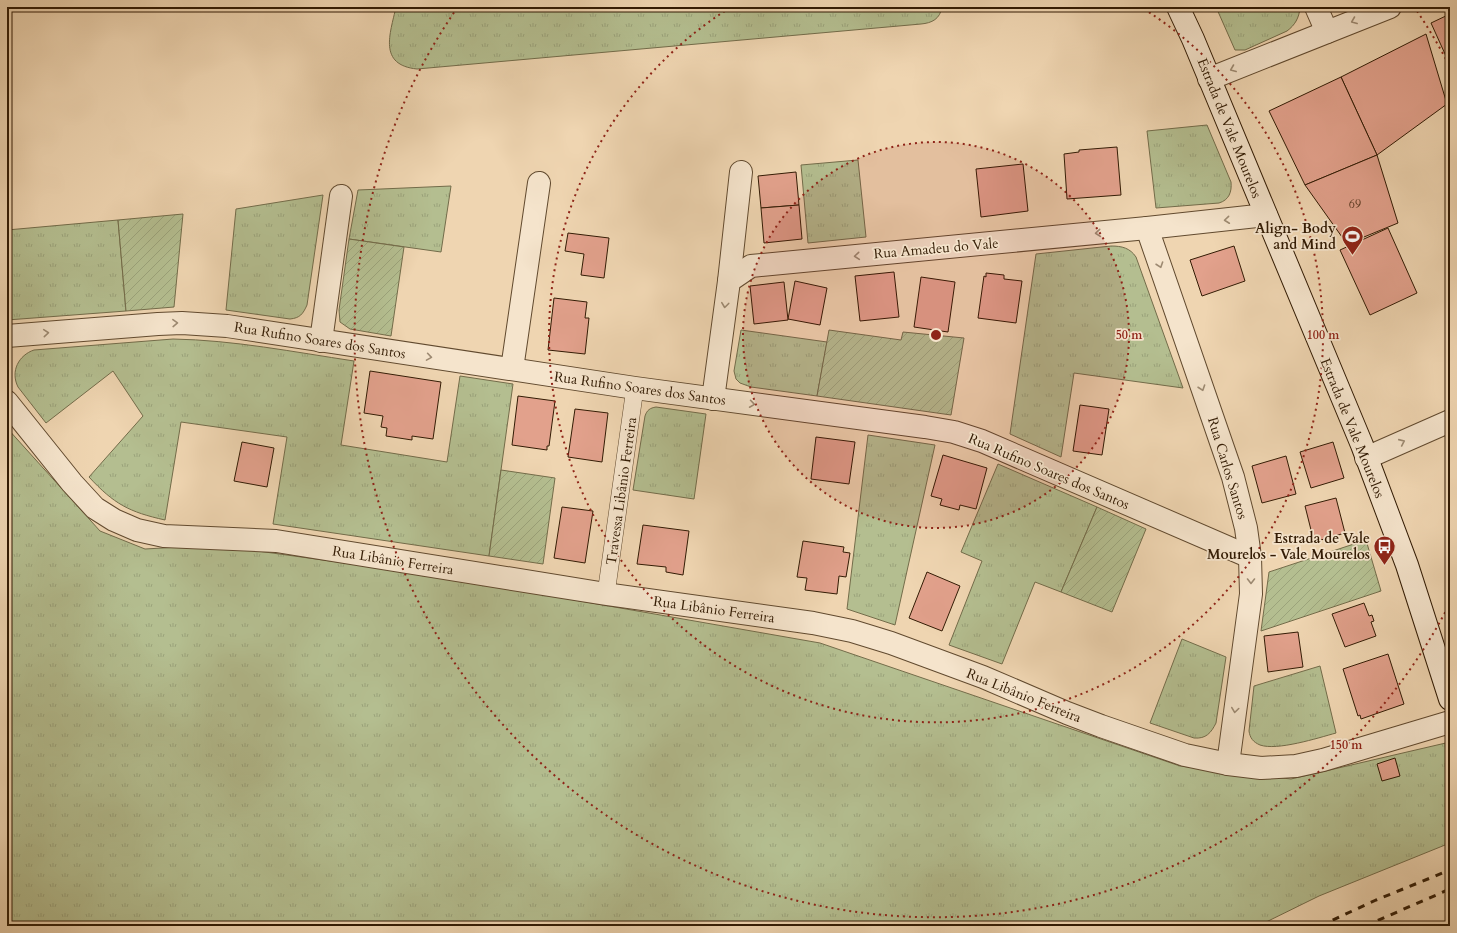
<svg xmlns="http://www.w3.org/2000/svg" width="1457" height="933" font-family="Cardo,serif">
<style>
.grass{fill:url(#grass-tufts);stroke:#736c4a}
.garden{fill:url(#garden-furrows);stroke:#736c4a}
.building{fill:#e2a18c;stroke:#321b04}
.lines{fill:none;stroke-linecap:round;stroke-linejoin:round}
.pedestrian-casing{stroke:#614a2f;stroke-width:18}
.minor-casing{stroke:#614a2f;stroke-width:24}
.secondary-casing{stroke:#321b04;stroke-width:24}
.pedestrian{stroke:#f5e4cc;stroke-width:17}
.minor{stroke:#f5e4cc;stroke-width:22}
.secondary{stroke:#f5e4cc;stroke-width:22}
.rail{stroke:#321b04;stroke-width:3;stroke-dasharray:7 7;stroke-linecap:butt}
.oneway{stroke:#9d8a72}
.ring{fill:none;stroke:#8f2418;stroke-width:2;stroke-dasharray:2 4}
.labels{text-anchor:middle;stroke-width:3.5;stroke-linejoin:round;paint-order:stroke}
.number-label{font-size:12px;fill:#5e3c26}
.street-label{font-size:14px;fill:#321b04;stroke:#f5e4cc}
.poi-label{font-size:14px;font-weight:bold;fill:#321b04;stroke:#f5e4cc;text-anchor:end}
.centre{fill:#8f2418;stroke:#f5e4cc;stroke-width:2}
.ring-label{font-size:12px;text-anchor:middle;font-weight:bold;fill:#8f2418;stroke:#f5e4cc;stroke-width:3.5;stroke-linejoin:round;paint-order:stroke}
</style>
<defs>
<pattern id="grass-tufts" width="24" height="20" patternUnits="userSpaceOnUse"><rect width="24" height="20" fill="#b4be90"/><path d="M3 7l-1-3M5 7V3M7 7l1-3M15 17l-1-3M17 17v-4M19 17l1-3" fill="none" stroke="#9ba37b"/></pattern>
<pattern id="garden-furrows" width="10" height="10" patternUnits="userSpaceOnUse"><rect width="10" height="10" fill="#b4be90"/><path d="M-1 1l2-2M0 10L10 0M9 11l2-2" fill="none" stroke="#9ba37b"/></pattern>
</defs>
<rect width="100%" height="100%" fill="#efd5b1"/>
<filter id="stains"><feTurbulence type="fractalNoise" baseFrequency=".005" numOctaves="4"/><feColorMatrix values="0 0 0 0 .2 0 0 0 0 .09 0 0 0 0 .02 0 0 0 .5 -.17"/></filter>
<radialGradient id="worn" r=".72"><stop offset=".6" stop-color="#630" stop-opacity="0"/><stop offset="1" stop-color="#630" stop-opacity=".3"/></radialGradient>
<g class="grass">
<path d="M 396,7 L 942,7 C 940,19 932,23 921,24 L 417,69 C 378,65 390,34 396,7 Z"/>
<path d="M 1216,7 L 1299,7 L 1300,8 C 1299,18 1295,25 1287,31 L 1245,50 L 1235,50 Z"/>
<path d="M 1207,125 L 1231,182 C 1232,192 1229,200 1219,203 L 1156,208 L 1147,131 Z"/>
<polygon points="858,160 866,237 808,243 801,165"/>
<polygon points="451,186 441,252 349,239 358,190"/>
<path d="M 323,195 L 307,305 C 303,314 300,318 290,319 L 226,310 L 236,209 Z"/>
<polygon points="118,220 126,311 7,320 7,230"/>
<path d="M 1111,246 C 1122,246 1130,248 1136,257 L 1183,388 L 1074,373 L 1061,457 L 1010,434 L 1036,254 Z"/>
<polygon points="741,330 827,342 817,396 751,387 740,383 736,379 734,371"/>
<path d="M 173,339 C 233,340 294,352 354,361 L 341,445 L 447,462 L 460,376 L 513,384 L 489,556 L 273,524 L 287,437 L 181,422 L 165,520 C 129,512 114,504 89,477 L 143,416 L 113,371 L 46,423 L 18,387 C 10,371 19,355 34,350 Z"/>
<path d="M 656,407 L 706,414 L 694,499 L 633,490 L 645,416 C 647,410 650,408 656,407 Z"/>
<polygon points="7,428 100,531 145,549 214,545 432,575 820,643 1180,766 1291,779 1450,742 1450,843 1319,896 1258,926 7,926"/>
<polygon points="868,435 935,445 895,625 847,609"/>
<polygon points="998,464 1097,507 1061,592 1035,582 1002,664 949,645 982,561 961,552"/>
<path d="M 1182,639 L 1226,657 L 1216,723 C 1211,733 1206,739 1194,738 L 1150,723 Z"/>
<path d="M 1320,666 L 1336,733 C 1318,738 1277,751 1260,745 C 1253,742 1250,738 1249,731 L 1254,686 Z"/>
</g>
<g class="garden">
<polygon points="183,214 174,307 126,311 118,220"/>
<polygon points="349,239 404,247 391,336 350,329 340,322 339,310"/>
<polygon points="829,330 901,340 903,332 964,338 951,415 817,396"/>
<polygon points="501,470 555,478 543,564 489,556"/>
<polygon points="1097,507 1146,529 1112,612 1061,592"/>
<polygon points="1366,540 1381,591 1261,631 1269,572"/>
</g>
<g class="building">
<polygon points="1450,14 1450,65 1431,23"/>
<polygon points="1426,34 1447,104 1377,155 1341,77"/>
<polygon points="1341,77 1377,155 1305,185 1269,111"/>
<polygon points="1117,147 1121,195 1067,199 1064,154 1079,152 1079,150"/>
<polygon points="1377,155 1398,223 1347,244 1305,185"/>
<polygon points="1023,164 1028,211 981,217 976,169"/>
<polygon points="796,172 799,205 761,208 758,176"/>
<polygon points="799,205 802,239 764,243 761,208"/>
<polygon points="1388,228 1417,293 1370,315 1340,250"/>
<polygon points="568,233 609,238 604,278 581,275 584,254 565,251"/>
<polygon points="1234,246 1245,281 1202,296 1190,260"/>
<polygon points="894,272 899,317 860,321 855,276"/>
<polygon points="986,273 1004,275 1004,279 1022,281 1016,323 978,318 984,276 986,277"/>
<polygon points="921,277 955,282 948,332 914,327"/>
<polygon points="795,281 827,288 820,325 788,319"/>
<polygon points="784,282 788,320 754,324 750,286"/>
<polygon points="554,298 587,302 585,318 589,318 585,354 548,350"/>
<polygon points="370,371 441,382 433,439 412,436 412,440 386,436 387,428 381,427 383,416 364,413"/>
<polygon points="518,396 555,401 549,446 547,446 547,450 512,445"/>
<polygon points="1080,405 1109,409 1102,455 1073,451"/>
<polygon points="575,409 608,413 602,462 568,457"/>
<polygon points="816,437 855,442 849,484 811,479"/>
<polygon points="242,442 274,448 267,487 234,481"/>
<polygon points="1333,442 1344,478 1311,488 1300,452"/>
<polygon points="943,455 987,468 976,509 960,505 959,510 940,505 942,499 931,496"/>
<polygon points="1286,456 1296,494 1262,503 1252,466"/>
<polygon points="1336,498 1345,533 1314,542 1305,506"/>
<polygon points="562,507 593,511 585,563 554,558"/>
<polygon points="643,525 689,531 683,575 666,572 666,567 637,564"/>
<polygon points="803,541 844,547 843,552 850,553 846,577 839,576 837,594 805,590 807,578 797,577"/>
<polygon points="927,572 960,586 942,631 909,618"/>
<polygon points="1364,603 1369,616 1372,615 1374,621 1371,622 1376,636 1345,647 1332,614"/>
<polygon points="1298,632 1303,667 1268,672 1264,636"/>
<polygon points="1388,654 1404,704 1361,719 1360,715 1358,716 1343,669"/>
<polygon points="1395,758 1400,776 1382,781 1377,764"/>
</g>
<g class="lines">
<defs>
<polyline id="pedestrian" points="606,594 635,388"/>
<g id="minor">
<polyline points="1316,7 1327,32"/>
<polyline points="1209,79 1390,7"/>
<polyline points="1147,228 1233,477 1246,528 1250,557 1251,594 1228,764"/>
<polyline points="729,281 741,172"/>
<polyline points="7,336 158,324 182,323 227,326 635,388 925,427 954,432 982,441 1250,557"/>
<polyline points="321,341 341,196"/>
<polyline points="512,369 539,183"/>
<polyline points="713,399 729,281 751,266 1147,228 1266,215"/>
<polyline points="7,402 72,483 95,508 114,520 137,530 164,536 276,541 606,594 813,623 852,631 891,643 983,677 1067,713 1101,726 1185,755 1228,764 1261,768 1296,766 1323,760 1450,722"/>
<polyline points="1366,458 1450,421"/>
</g>
<polyline id="secondary" points="1178,7 1193,39 1362,445 1407,565 1450,699"/>
</defs>
<use href="#pedestrian" class="pedestrian-casing"/>
<use href="#minor" class="minor-casing"/>
<use href="#secondary" class="secondary-casing"/>
<use href="#pedestrian" class="pedestrian"/>
<use href="#minor" class="minor"/>
<use href="#secondary" class="secondary"/>
<g class="rail">
<polyline points="1320,926 1376,900 1450,870"/>
<polyline points="1365,926 1450,889"/>
</g>
</g>
<defs><path id="oneway-chevron" d="M-2-3.5L2.5 0L-2 3.5" fill="none" stroke-width="1.6" stroke-linecap="round" stroke-linejoin="round"/></defs>
<g class="oneway">
<use href="#oneway-chevron" transform="translate(1354 21) rotate(158)"/>
<use href="#oneway-chevron" transform="translate(1233 69) rotate(158)"/>
<use href="#oneway-chevron" transform="translate(1227 220) rotate(174)"/>
<use href="#oneway-chevron" transform="translate(1098 233) rotate(175)"/>
<use href="#oneway-chevron" transform="translate(857 256) rotate(175)"/>
<use href="#oneway-chevron" transform="translate(1160 265) rotate(71)"/>
<use href="#oneway-chevron" transform="translate(725 305) rotate(97)"/>
<use href="#oneway-chevron" transform="translate(175 323) rotate(-2)"/>
<use href="#oneway-chevron" transform="translate(46 333) rotate(-5)"/>
<use href="#oneway-chevron" transform="translate(429 357) rotate(9)"/>
<use href="#oneway-chevron" transform="translate(1202 388) rotate(71)"/>
<use href="#oneway-chevron" transform="translate(752 404) rotate(8)"/>
<use href="#oneway-chevron" transform="translate(1402 442) rotate(-24)"/>
<use href="#oneway-chevron" transform="translate(1251 581) rotate(90)"/>
<use href="#oneway-chevron" transform="translate(1235 710) rotate(98)"/>
</g>
<circle cx="936" cy="335" r="193" fill="#8f2418" fill-opacity=".12"/>
<g class="ring">
<circle cx="936" cy="335" r="193"/>
<path d="M1144 9A387 387 0 1 1 728 9"/>
<path d="M1448 607A580 580 0 1 1 455 11M1417 11A580 580 0 0 1 1448 63"/>
</g>
<defs>
<symbol id="stadium-pin" viewBox="-11 -11 22 30"><path d="M0 17L-7.5 6A9.5 9.5 0 1 1 7.5 6Z" fill="#8f2418" stroke="#f5e4cc"/><path d="M0-5a6.5 5 0 1 0 0 10a6.5 5 0 1 0 0-10ZM-3.5-1.8h7v3.6h-7Z" fill="#fff"/></symbol>
<symbol id="bus-pin" viewBox="-11 -11 22 30"><path d="M0 17L-7.5 6A9.5 9.5 0 1 1 7.5 6Z" fill="#8f2418" stroke="#f5e4cc"/><path d="M-5-6H5V4H4V6H2V4H-2V6H-4V4H-5ZM-3.5-4V0h7V-4ZM-3.5 1.2v1.5H-2V1.2ZM2 1.2v1.5H3.5V1.2Z" fill="#fff"/></symbol>
</defs>
<g fill-rule="evenodd">
<use href="#stadium-pin" x="1340" y="224" width="25" height="34"/>
<use href="#bus-pin" x="1372" y="534" width="25" height="34"/>
</g>
<g class="labels">
<g class="number-label">
<text x="1355" y="208">69</text>
</g>
<g class="street-label">
<text transform="translate(1230 128) rotate(68)" y="5">Estrada de Vale Mourelos</text>
<text transform="translate(936 248) rotate(-5)" y="5">Rua Amadeu do Vale</text>
<text transform="translate(320 340) rotate(9)" y="5">Rua Rufino Soares dos Santos</text>
<text transform="translate(640 388) rotate(8)" y="5">Rua Rufino Soares dos Santos</text>
<text transform="translate(1353 428) rotate(68)" y="5">Estrada de Vale Mourelos</text>
<text transform="translate(1228 468) rotate(73)" y="5">Rua Carlos Santos</text>
<text transform="translate(1049 471) rotate(23)" y="5">Rua Rufino Soares dos Santos</text>
<text transform="translate(621 491) rotate(-82)" y="5">Travessa Libânio Ferreira</text>
<text transform="translate(393 560) rotate(9)" y="5">Rua Libânio Ferreira</text>
<text transform="translate(714 609) rotate(8)" y="5">Rua Libânio Ferreira</text>
<text transform="translate(1024 695) rotate(22)" y="5">Rua Libânio Ferreira</text>
</g>
<g class="poi-label">
<text x="1336" y="233">Align- Body<tspan x="1336" dy="16">and Mind</tspan></text>
<text x="1370" y="543">Estrada de Vale<tspan x="1370" dy="16">Mourelos - Vale Mourelos</tspan></text>
</g>
</g>
<circle cx="936" cy="335" r="6" class="centre"/>
<g class="ring-label">
<text x="1129" y="339">50 m</text>
<text x="1323" y="339">100 m</text>
<text x="1346" y="749">150 m</text>
</g>
<rect width="1457" height="933" fill="none" stroke="#efd5b1" stroke-width="24"/>
<rect x="8" y="8" width="1441" height="917" fill="none" stroke="#321b04" stroke-width="2"/>
<rect x="12" y="12" width="1433" height="909" fill="none" stroke="#321b04"/>
<rect width="100%" height="100%" filter="url(#stains)"/>
<rect width="100%" height="100%" fill="url(#worn)"/>
</svg>
